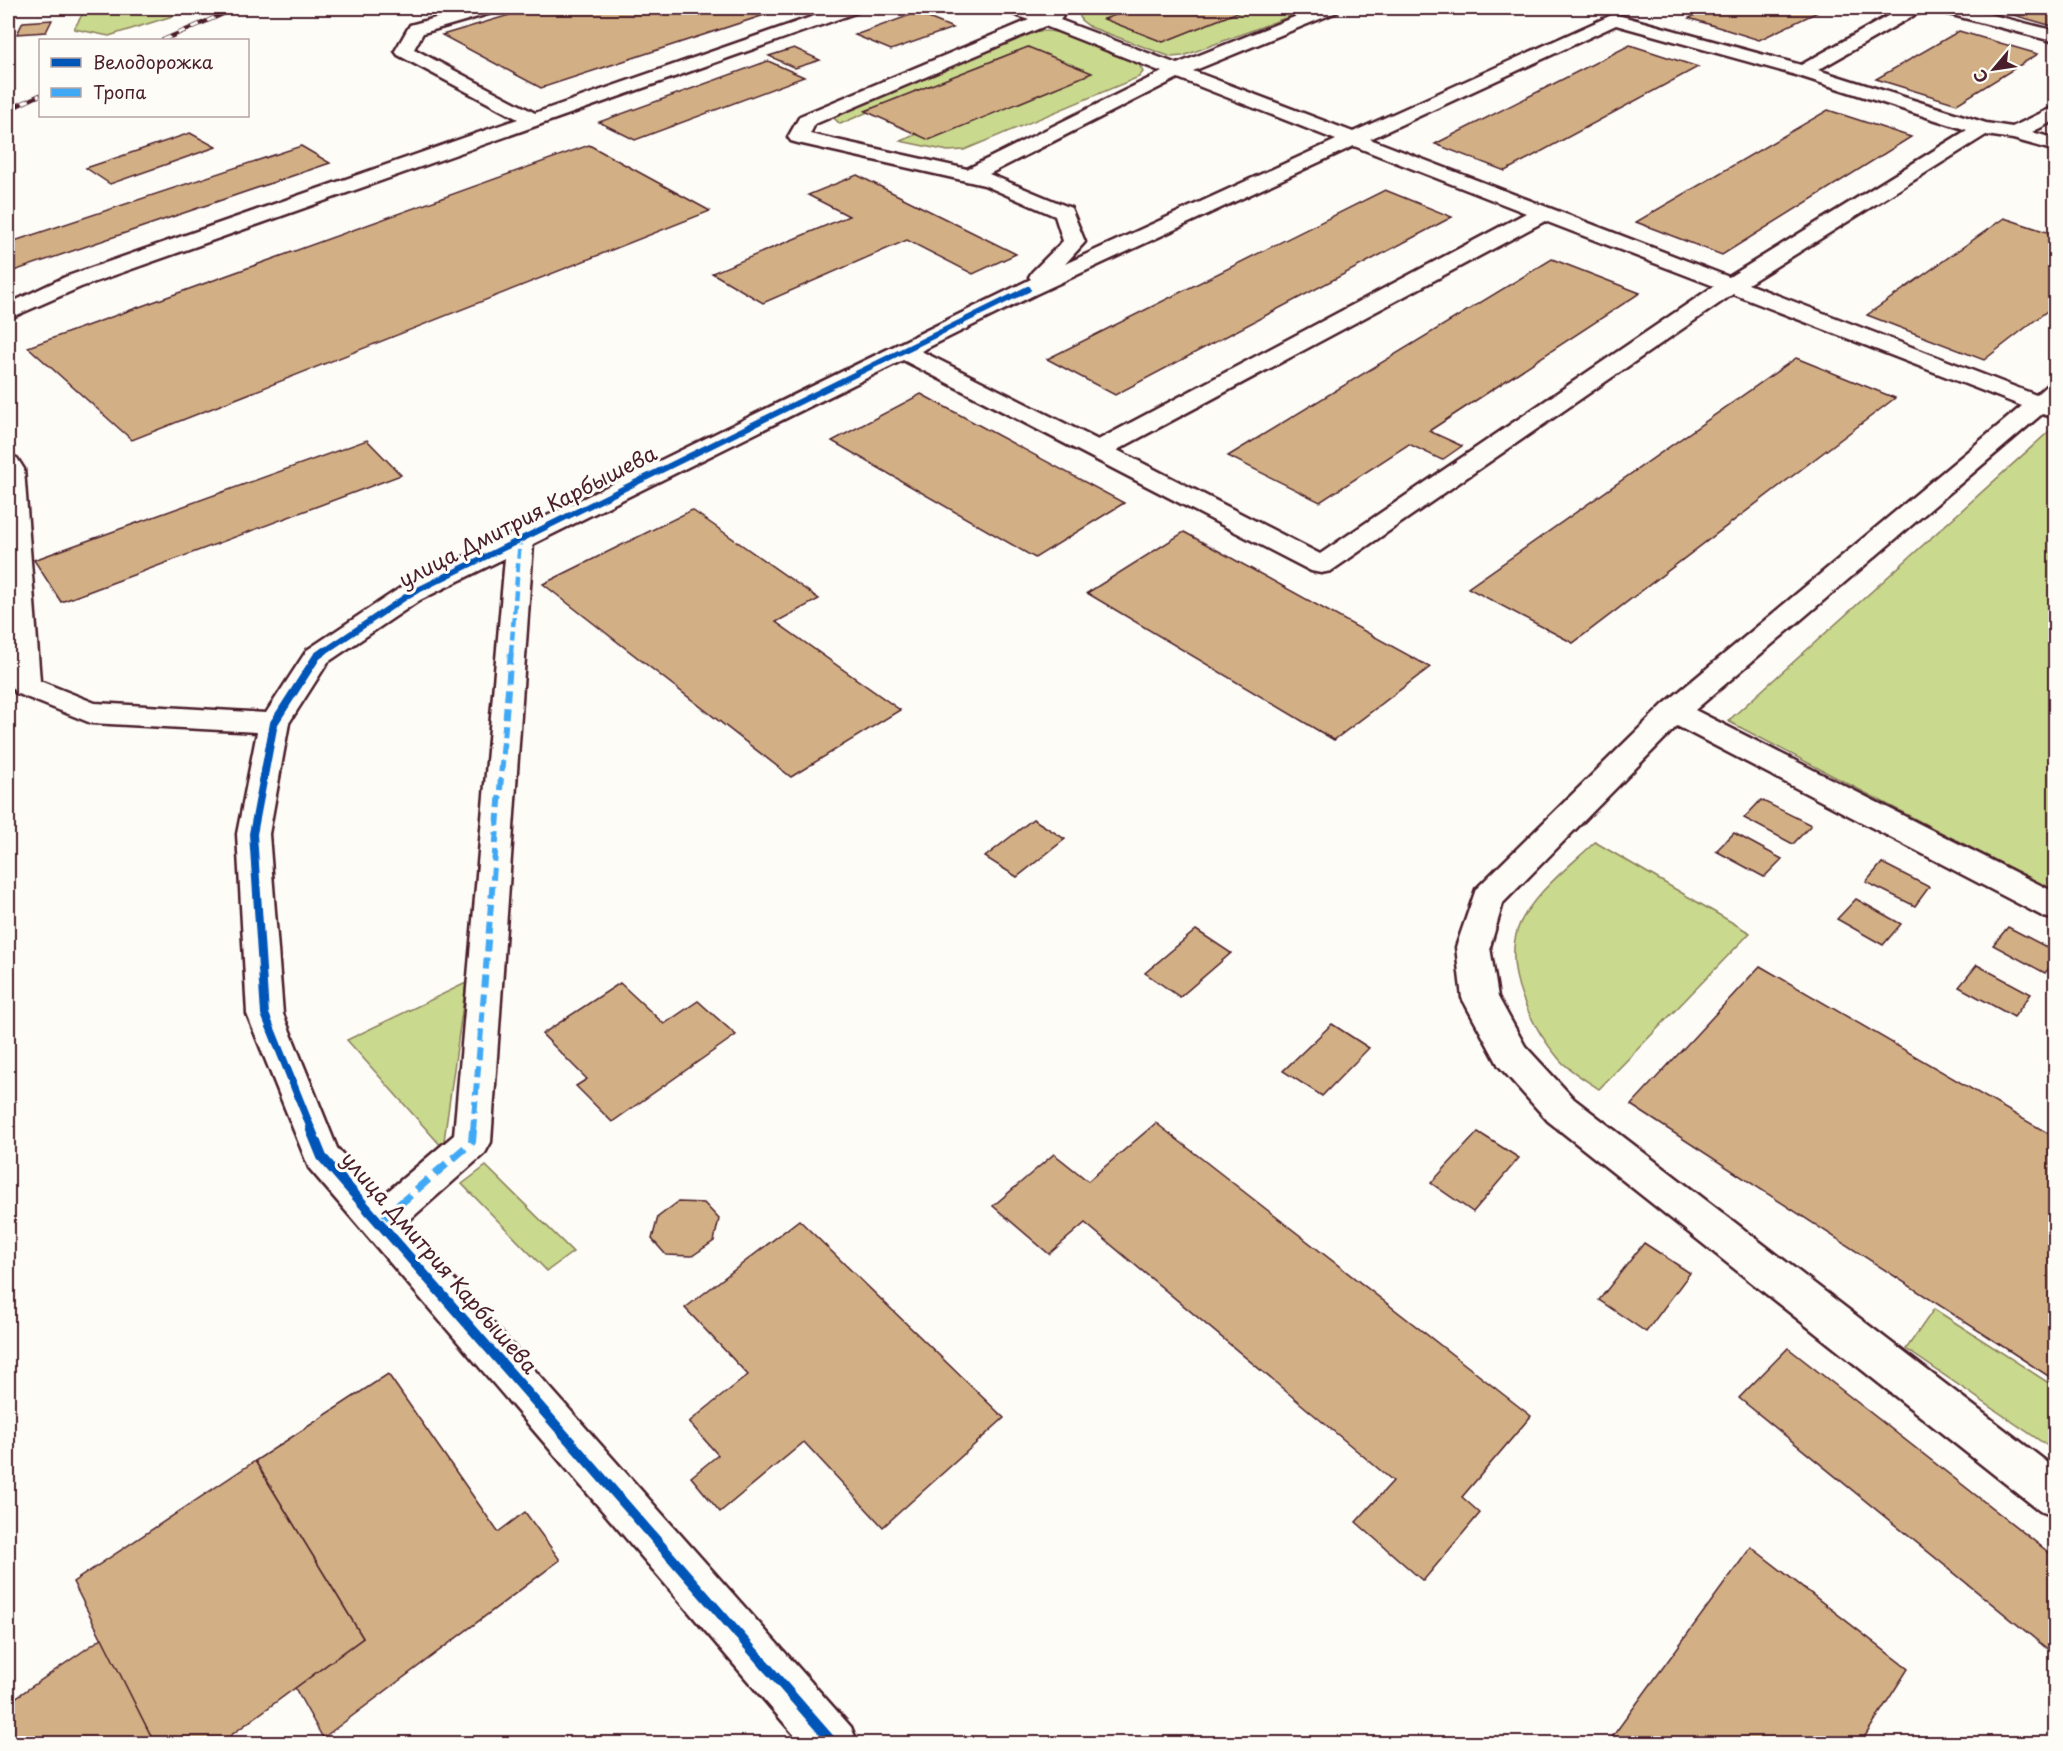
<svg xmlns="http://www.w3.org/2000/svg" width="2063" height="1751" font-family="'Playpen Sans',sans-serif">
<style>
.green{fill:#c9d98d;stroke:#8a7c5c;stroke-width:1.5}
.building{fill:#d2af84;stroke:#4a1f2b;stroke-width:1.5}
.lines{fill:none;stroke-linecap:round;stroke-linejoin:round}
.minor-casing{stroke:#4a1f2b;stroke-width:5}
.minor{fill:#fdfcf7;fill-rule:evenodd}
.rail-casing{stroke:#4a1f2b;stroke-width:4.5}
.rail{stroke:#fdfcf7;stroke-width:3;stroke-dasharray:8;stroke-linecap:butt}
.quiet-far2{stroke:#3fa9f5;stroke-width:4.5;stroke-dasharray:9 4.5;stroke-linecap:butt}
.quiet-far1{stroke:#3fa9f5;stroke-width:6;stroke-dasharray:12 6;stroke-linecap:butt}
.quiet{stroke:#3fa9f5;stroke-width:8;stroke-dasharray:16 8;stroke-linecap:butt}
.cycleway-far2-casing{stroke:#fdfcf7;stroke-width:9}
.cycleway-far1-casing{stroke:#fdfcf7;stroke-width:11}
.cycleway-casing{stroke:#fdfcf7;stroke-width:14}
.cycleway-far2{stroke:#0057b8;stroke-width:6}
.cycleway-far1{stroke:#0057b8;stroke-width:8}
.cycleway{stroke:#0057b8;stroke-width:10}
.labels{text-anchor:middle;stroke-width:6;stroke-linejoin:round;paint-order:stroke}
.street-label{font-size:21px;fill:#4a1f2b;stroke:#fdfcf7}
</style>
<rect width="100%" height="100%" fill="#fdfcf7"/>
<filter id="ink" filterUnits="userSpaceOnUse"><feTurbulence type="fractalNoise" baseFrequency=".0167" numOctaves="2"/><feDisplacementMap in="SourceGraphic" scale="12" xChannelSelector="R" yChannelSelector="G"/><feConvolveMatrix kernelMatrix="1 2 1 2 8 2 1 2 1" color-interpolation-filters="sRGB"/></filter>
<g filter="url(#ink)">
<g class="green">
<polygon points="86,8 198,8 109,36 74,29"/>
<polygon points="1094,8 1135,8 1105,19 1163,42 1248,8 1312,8 1183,56 1171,57 1090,27 1081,20 1079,13"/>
<path d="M 1038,31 C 1068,29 1111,51 1139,64 L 1143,72 L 1139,77 L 964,150 L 948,151 L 900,141 L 917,134 L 1028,47 L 866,111 L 868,112 L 840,124 L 828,112 L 852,96 Z"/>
<polygon points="2055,426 2055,892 1728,721"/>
<path d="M 1595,842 L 1750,933 L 1599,1089 C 1586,1080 1569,1071 1559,1059 C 1531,1026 1503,971 1518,928 C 1530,896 1571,865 1595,842 Z"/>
<polygon points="466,983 443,1148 347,1040"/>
<polygon points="486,1166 573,1252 547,1271 462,1184"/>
<polygon points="1934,1309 2055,1387 2055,1451 1906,1349"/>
</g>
<g class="building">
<polygon points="533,8 786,8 541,88 442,35"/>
<polygon points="1135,8 1248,8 1163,42 1104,19"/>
<polygon points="1711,8 1826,8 1759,40 1689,18"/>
<polygon points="2000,8 2056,8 2056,27 1996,10"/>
<polygon points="916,13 953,28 891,50 855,35"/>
<polygon points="52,20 46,32 17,34 23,22"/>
<polygon points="1959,31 2038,54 1957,104 1876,79"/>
<polygon points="1630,45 1698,67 1505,171 1435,144"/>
<polygon points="1028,47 1092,73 929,140 865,111"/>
<polygon points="794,48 820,60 795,68 769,56"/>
<polygon points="768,61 804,77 635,140 599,122"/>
<polygon points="1828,110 1911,137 1722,255 1636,222"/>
<polygon points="190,133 216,147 110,184 86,168"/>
<polygon points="589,145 710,211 132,440 28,347"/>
<polygon points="301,146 330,163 8,273 8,243"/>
<polygon points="857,175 1016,254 973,274 907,240 763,303 712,273 849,216 808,195"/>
<polygon points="1385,190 1452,217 1115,395 1047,359"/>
<polygon points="2004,218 2056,235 2056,304 1984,360 1867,315"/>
<polygon points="1552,259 1640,293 1429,431 1462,446 1442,460 1409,444 1320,502 1228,456"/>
<polygon points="1796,358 1895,398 1573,643 1468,588"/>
<polygon points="921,394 1124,503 1035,558 832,441"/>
<polygon points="367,440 401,475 61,602 34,560"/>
<polygon points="692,510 819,599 776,622 900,710 791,777 543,584"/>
<polygon points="1184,532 1430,667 1334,740 1087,593"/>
<polygon points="1761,800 1811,825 1793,844 1744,818"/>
<polygon points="1033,819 1065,839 1017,877 985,857"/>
<polygon points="1734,833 1782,859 1764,877 1716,851"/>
<polygon points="1882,863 1929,887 1915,906 1866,882"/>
<polygon points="1856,899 1901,924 1883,945 1837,919"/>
<polygon points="2008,927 2056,952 2056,960 2045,973 1993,945"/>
<polygon points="1196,930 1231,953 1180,997 1145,973"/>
<polygon points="1977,965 2031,994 2014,1017 1959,987"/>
<polygon points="1760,966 2056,1138 2056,1381 1631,1105"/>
<polygon points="620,983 664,1024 698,1001 736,1035 612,1122 576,1086 587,1079 542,1034"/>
<polygon points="1332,1024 1369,1048 1322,1096 1283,1071"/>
<polygon points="1156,1123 1531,1416 1462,1497 1480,1513 1423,1581 1356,1522 1393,1481 1085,1223 1049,1254 993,1206 1054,1154 1088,1181"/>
<polygon points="1478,1132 1519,1158 1473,1212 1431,1183"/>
<polygon points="678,1202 704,1203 719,1219 714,1241 692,1256 666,1255 652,1239 658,1217"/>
<polygon points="799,1220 1004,1418 883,1527 804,1442 720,1512 691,1477 718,1455 689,1422 748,1375 685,1308"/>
<polygon points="1644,1243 1690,1273 1646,1332 1599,1300"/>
<polygon points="1788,1348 2056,1558 2056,1656 1739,1398"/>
<polygon points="388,1374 498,1532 525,1512 560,1560 323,1738 295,1688 363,1638 255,1461"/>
<polygon points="255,1461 363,1638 219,1744 155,1744 73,1582"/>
<polygon points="1751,1547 1908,1669 1860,1744 1607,1744"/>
<polygon points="102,1638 155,1744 8,1744 8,1703"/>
</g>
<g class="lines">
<defs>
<g id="minor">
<polygon points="472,8 498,8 495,12 423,33 414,49 535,113 837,8 861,8 858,12 81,287 8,319 8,304 65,277 518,119 398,55 395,51 410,25"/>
<path d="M 1006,8 L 1028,8 L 1044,14 L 1054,11 L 1060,12 L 1063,16 L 1060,20 L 1177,64 L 1317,8 L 1339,8 L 1337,12 L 1193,71 L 1353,132 L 1614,14 L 1801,65 L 1902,8 L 1927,8 L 1925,12 L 1916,14 L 1818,70 L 1986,123 L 2012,127 L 2056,106 L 2056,120 L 2032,132 L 2056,139 L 2056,151 L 2013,139 L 1986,135 L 1748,284 L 2036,395 L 2047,385 L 2056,383 L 2056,418 L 2042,414 L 1695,710 L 2056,893 L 2056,920 L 2044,917 L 1677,726 L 1503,903 L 1490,947 L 1498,997 L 1525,1046 L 1574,1099 L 2056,1469 L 2056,1517 L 2040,1511 L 1548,1121 L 1499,1066 L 1462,998 L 1456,947 L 1476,889 L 1663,705 L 2022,406 L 1733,294 L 1331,571 L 1321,573 L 1311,571 L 903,360 L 533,544 L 491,1142 L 485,1153 L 405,1224 L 851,1727 L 858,1744 L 802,1744 L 309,1168 L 247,1014 L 237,834 L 257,732 L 91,723 L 16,693 L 11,686 L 8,624 L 8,455 L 17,458 L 24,469 L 40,681 L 95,703 L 266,713 L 307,650 L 400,588 L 1031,279 L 1029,277 L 1032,272 L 1063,241 L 1055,216 L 984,185 L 798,143 L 791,141 L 788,137 L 800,116 L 1029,20 L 1008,12 ZM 1616,25 L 1796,75 L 1967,130 L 1729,277 L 1370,139 ZM 1045,26 L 1162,72 L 967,169 L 810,134 L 815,124 ZM 1178,78 L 1336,140 L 1065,264 L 1085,242 L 1071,208 L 989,174 ZM 1354,146 L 1526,213 L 1098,440 L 921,351 L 1036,294 ZM 1545,221 L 1714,286 L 1320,554 L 1117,450 ZM 505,558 L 454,1135 L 381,1197 L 337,1148 L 283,1014 L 269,834 L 289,723 L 328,662 L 420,600 Z"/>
<polygon points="1938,8 1965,8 2056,31 2056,42 1941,12"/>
</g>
</defs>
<use href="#minor" class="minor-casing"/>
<use href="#minor" class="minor"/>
<defs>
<g id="rail">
<polyline points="163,40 237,8"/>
<polyline points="8,110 40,95"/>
</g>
</defs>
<use href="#rail" class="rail-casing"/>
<use href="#rail" class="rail"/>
<polyline class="quiet-far2" points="511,653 520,540"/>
<polyline class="quiet-far1" points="473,1131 511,651"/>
<polyline class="quiet" points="380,1221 472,1142 473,1130"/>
<defs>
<polyline id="cycleway-far2" points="322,653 410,594 1028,289"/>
<polyline id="cycleway-far1" points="312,1131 265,1014 253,834 274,723 317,656 324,651"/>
<polyline id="cycleway" points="311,1130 322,1157 834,1744"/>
</defs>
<use href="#cycleway-far2" class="cycleway-far2-casing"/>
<use href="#cycleway-far1" class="cycleway-far1-casing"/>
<use href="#cycleway" class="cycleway-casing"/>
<use href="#cycleway-far2" class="cycleway-far2"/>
<use href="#cycleway-far1" class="cycleway-far1"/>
<use href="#cycleway" class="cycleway"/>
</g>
</g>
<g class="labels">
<g class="street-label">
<text transform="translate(528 517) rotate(-27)" y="7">улица Дмитрия Карбышева</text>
<text transform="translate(439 1263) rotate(49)" y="7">улица Дмитрия Карбышева</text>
</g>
</g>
<rect width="2063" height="1751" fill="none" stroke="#fdfcf7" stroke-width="30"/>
<rect x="15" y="15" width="2033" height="1721" fill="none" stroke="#4a1f2b" stroke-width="2" filter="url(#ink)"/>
<rect x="39" y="39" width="210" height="78" fill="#fdfcf7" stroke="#b5a4a5" stroke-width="1.5"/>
<rect x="51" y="58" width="30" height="9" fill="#0057b8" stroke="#b5a4a5" stroke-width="1.5"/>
<text x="93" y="69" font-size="18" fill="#4a1f2b">Велодорожка</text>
<rect x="51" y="88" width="30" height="9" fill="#3fa9f5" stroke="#b5a4a5" stroke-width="1.5"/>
<text x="93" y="99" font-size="18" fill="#4a1f2b">Тропа</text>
<g transform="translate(1994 69) rotate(241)" stroke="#fdfcf7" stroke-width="4.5" paint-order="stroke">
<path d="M0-4.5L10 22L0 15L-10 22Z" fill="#4a1f2b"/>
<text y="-9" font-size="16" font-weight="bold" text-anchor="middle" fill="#4a1f2b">С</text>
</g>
</svg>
